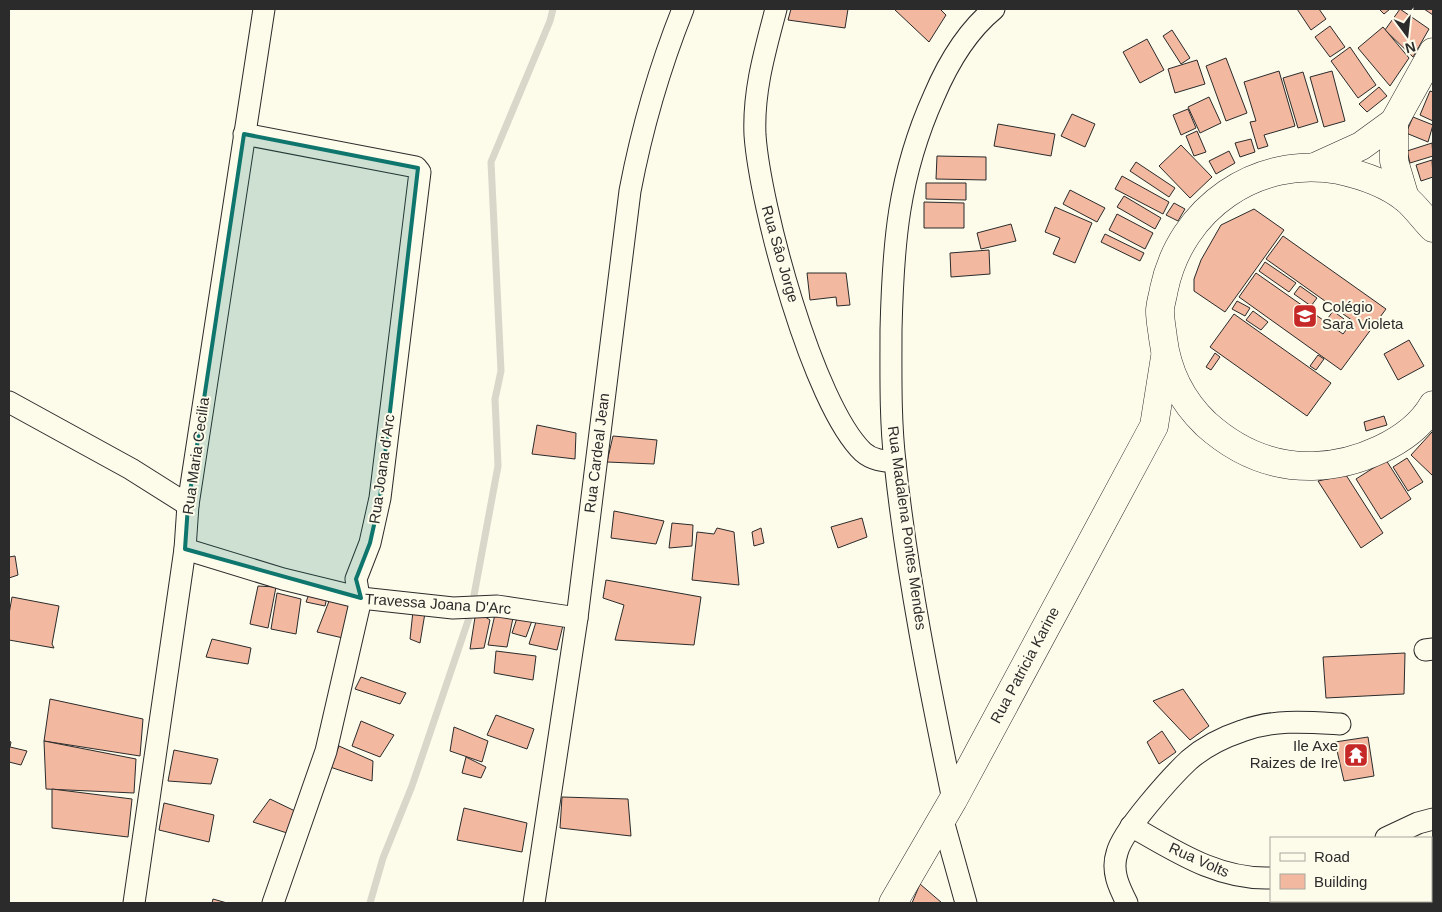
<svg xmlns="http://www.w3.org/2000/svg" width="1442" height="912" font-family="Helvetica,sans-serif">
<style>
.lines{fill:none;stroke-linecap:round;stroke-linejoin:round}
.stream{stroke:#d8d7c9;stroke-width:7}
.building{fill:#f2b8a0;stroke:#2b2b2b}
.minor-casing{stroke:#2b2b2b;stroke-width:23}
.secondary-casing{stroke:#2b2b2b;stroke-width:29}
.minor{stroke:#fdfbea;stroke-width:21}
.secondary{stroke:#fdfbea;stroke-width:28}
.marked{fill:#0f766e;fill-opacity:0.2;stroke:#0f766e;stroke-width:4;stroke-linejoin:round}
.labels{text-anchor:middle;stroke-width:4;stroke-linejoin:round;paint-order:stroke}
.street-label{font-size:15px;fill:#2b2b2b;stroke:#fdfbea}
.poi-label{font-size:15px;fill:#2b2b2b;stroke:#fdfbea;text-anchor:start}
</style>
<rect width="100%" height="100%" fill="#fdfbea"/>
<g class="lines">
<g class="stream">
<polyline points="472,606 498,466 495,399 501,371 491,162 550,21 553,9"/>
<polyline points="370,903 383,858 412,786 471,612"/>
</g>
</g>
<g class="building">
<polygon points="791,9 848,9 845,28 788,20"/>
<polygon points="894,9 940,9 946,15 929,42"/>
<polygon points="1297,9 1319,9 1326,19 1311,30"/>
<polygon points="1379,9 1390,9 1384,14"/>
<polygon points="1400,9 1429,29 1413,57 1385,30"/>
<polygon points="1424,9 1433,9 1433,15"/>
<polygon points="1330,26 1345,47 1330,57 1315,37"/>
<polygon points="1383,27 1409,58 1390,86 1358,48"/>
<polygon points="1172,30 1190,58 1181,64 1163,36"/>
<polygon points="1147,39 1164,70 1140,83 1123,52"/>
<polygon points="1350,47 1376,85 1358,98 1331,61"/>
<polygon points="1226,58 1247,113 1226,121 1206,66"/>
<polygon points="1197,60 1205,84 1175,93 1168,69"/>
<polygon points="1279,71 1295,126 1264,135 1268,146 1258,149 1250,122 1256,121 1244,82"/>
<polygon points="1332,71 1345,121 1324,127 1310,77"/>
<polygon points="1303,72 1318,122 1298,128 1283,78"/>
<polygon points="1379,87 1387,96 1367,112 1359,104"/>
<polygon points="1430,91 1433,92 1433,121 1420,115"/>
<polygon points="1209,97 1221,123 1200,133 1188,107"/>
<polygon points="1188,109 1196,128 1181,135 1173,115"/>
<polygon points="1072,114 1095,124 1085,147 1061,136"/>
<polygon points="1413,117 1433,125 1428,142 1406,133"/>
<polygon points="998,124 1055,134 1051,156 994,146"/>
<polygon points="1197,131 1206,152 1194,156 1186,136"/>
<polygon points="1251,139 1255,152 1240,157 1235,143"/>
<polygon points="1432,143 1433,156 1410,163 1407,151"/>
<polygon points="1181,145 1212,177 1190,198 1159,166"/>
<polygon points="1229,151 1235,163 1216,174 1209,161"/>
<polygon points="937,156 986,157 986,180 936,179"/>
<polygon points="1432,160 1433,177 1421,181 1416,165"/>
<polygon points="1136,162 1175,188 1169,197 1130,171"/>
<polygon points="1122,176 1169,202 1163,214 1115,189"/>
<polygon points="926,183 966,183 966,200 926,199"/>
<polygon points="1070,190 1105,208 1097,222 1063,204"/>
<polygon points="1124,196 1161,218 1155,229 1117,207"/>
<polygon points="924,202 964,203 964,228 924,228"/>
<polygon points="1174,203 1185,209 1178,221 1166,215"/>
<polygon points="1055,207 1092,223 1075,263 1053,254 1060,238 1045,232"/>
<polygon points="1254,209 1284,230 1225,312 1194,291 1194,279 1201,260 1221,225"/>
<polygon points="1117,214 1153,233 1145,249 1109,230"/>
<polygon points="1011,224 1016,241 981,249 977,233"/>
<polygon points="1105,234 1144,253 1140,261 1101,242"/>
<polygon points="1283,236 1386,309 1341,370 1239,297 1256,273 1343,334 1353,321 1266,259"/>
<polygon points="989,250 990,274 951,277 950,253"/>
<polygon points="1265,262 1296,283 1289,292 1259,271"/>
<polygon points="807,273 846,273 850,305 837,306 836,297 810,300"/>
<polygon points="1300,286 1317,298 1311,306 1294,294"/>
<polygon points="1237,301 1250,308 1245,316 1232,309"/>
<polygon points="1253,311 1268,322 1261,330 1246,320"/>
<polygon points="1333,311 1344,319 1339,326 1328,318"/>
<polygon points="1234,314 1331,383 1307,416 1210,347"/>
<polygon points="1409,340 1424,366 1398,380 1384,354"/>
<polygon points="1215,353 1220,357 1211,370 1206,367"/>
<polygon points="1318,355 1324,359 1316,370 1310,366"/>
<polygon points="1384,416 1387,425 1366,431 1364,422"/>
<polygon points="537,425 576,433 575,459 532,454"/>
<polygon points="1432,432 1433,433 1433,476 1411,455"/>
<polygon points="613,436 657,440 654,464 607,462"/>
<polygon points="1407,458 1423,482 1408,491 1393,467"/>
<polygon points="1386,460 1411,499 1381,519 1356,479"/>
<polygon points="1346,475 1383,533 1361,548 1318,481"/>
<polygon points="614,511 664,521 656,544 611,538"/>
<polygon points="862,518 867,537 838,548 831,527"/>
<polygon points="672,523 693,525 692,546 669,548"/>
<polygon points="717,528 734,532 739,585 692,580 697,532 714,534"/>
<polygon points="761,528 764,543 754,546 752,532"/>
<polygon points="15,556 18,575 9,578 9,557"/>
<polygon points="606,580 701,597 694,645 615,640 624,605 603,598"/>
<polygon points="258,586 276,587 268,628 250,624"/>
<polygon points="277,593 301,599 296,634 271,629"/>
<polygon points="309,594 327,597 325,606 306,602"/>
<polygon points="331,596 354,603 343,638 317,632"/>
<polygon points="12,597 59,606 52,644 54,648 9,640 9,614"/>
<polygon points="496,610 514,613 507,647 488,645"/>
<polygon points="413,611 425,613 420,643 410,639"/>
<polygon points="476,611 490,620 484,648 470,649"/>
<polygon points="518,615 533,618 526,637 512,633"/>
<polygon points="537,619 564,621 557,650 529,644"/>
<polygon points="212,639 251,648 248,664 206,657"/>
<polygon points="496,651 536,656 533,680 494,673"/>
<polygon points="1405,653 1404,694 1326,698 1323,657"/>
<polygon points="361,677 406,693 400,704 355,689"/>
<polygon points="1183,689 1209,726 1190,740 1153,701"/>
<polygon points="50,699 143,719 140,756 44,741"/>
<polygon points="496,715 534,729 527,749 487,735"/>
<polygon points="361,721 394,735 380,757 352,746"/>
<polygon points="454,727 488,741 482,762 450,751"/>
<polygon points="1162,731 1176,752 1159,764 1147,742"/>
<polygon points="1368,737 1374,776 1344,781 1335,742"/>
<polygon points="9,741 11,742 10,747 27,751 21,765 9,762"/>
<polygon points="44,741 136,759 134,793 46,789"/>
<polygon points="339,746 373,761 372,781 330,767"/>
<polygon points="174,750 218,759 211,784 168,781"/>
<polygon points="466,757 486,767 481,778 462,773"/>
<polygon points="52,789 132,799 128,837 52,828"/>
<polygon points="562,797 628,799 631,836 560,828"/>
<polygon points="270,799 295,811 287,833 253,822"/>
<polygon points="164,803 214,815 209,842 159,830"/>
<polygon points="464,808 527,823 522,852 457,840"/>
<polygon points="920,884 942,903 912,903"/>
<polygon points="213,899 227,903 212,903"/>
</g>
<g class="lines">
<defs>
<g id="minor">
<path d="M 776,9 C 765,51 753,91 755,135 C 760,206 813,404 863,452 C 872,460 883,461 895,462"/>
<polyline points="244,134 416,167 420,172 380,498 370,543 356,579 360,603 326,751 273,903"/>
<polyline points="9,402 131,469 188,505"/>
<polyline points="185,549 283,579 361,598 453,608 497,606 577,618"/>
<polyline points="1425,650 1433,649"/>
<path d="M 953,800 C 930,689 907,576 895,462 C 890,418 891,374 891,330 C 893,244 898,176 934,96 C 948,63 966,32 994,9"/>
<polyline points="942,817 966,903"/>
<path d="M 1131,826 C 1175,851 1218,880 1271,878"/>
<polyline points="1386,838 1418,823 1433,819"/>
<polyline points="134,903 185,549 188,505 264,9"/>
<path d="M 534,903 L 577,618 L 630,191 C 642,128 659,69 683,9"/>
<path d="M 1127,903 C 1119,887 1111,871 1117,853 C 1122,831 1172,776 1189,760 C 1204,747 1224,737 1242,731 C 1274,719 1307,722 1340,724"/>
</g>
<g id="secondary">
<polyline points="1394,122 1394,161 1405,198"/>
<polyline points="1317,166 1361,146 1394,122 1433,52"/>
<path d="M 1433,228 C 1424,219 1415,206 1405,198 C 1386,183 1362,175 1339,170 C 1257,155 1181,208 1164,289 C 1163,296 1160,304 1160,311 C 1160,320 1162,329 1163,338 C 1167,371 1182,401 1206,424 C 1236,451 1272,467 1313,466 C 1355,465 1411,443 1433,405"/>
<polyline points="893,903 953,800 1154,426 1165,357"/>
</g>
</defs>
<use href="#minor" class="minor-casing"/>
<use href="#secondary" class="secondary-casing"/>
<use href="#minor" class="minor"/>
<use href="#secondary" class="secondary"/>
</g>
<path class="marked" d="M 244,134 L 418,168 L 380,498 L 370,543 L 356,579 L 361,598 L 185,549 L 188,505 Z"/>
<defs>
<symbol id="school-square" viewBox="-11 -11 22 22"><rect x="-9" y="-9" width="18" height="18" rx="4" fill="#c62828" stroke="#fdfbea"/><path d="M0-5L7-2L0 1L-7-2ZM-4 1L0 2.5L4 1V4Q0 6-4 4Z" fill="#fff"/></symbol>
<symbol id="temple-square" viewBox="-11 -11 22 22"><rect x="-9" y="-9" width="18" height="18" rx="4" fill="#c62828" stroke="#fdfbea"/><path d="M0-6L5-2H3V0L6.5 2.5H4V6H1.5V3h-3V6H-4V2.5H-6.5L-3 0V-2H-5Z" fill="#fff"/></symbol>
</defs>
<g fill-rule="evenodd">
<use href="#school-square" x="1291" y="302" width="28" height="28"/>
<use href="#temple-square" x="1342" y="741" width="28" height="28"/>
</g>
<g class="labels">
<g class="street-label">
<text transform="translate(780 254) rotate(74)" y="5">Rua Sâo Jorge</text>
<text transform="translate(597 453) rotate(-83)" y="5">Rua Cardeal Jean</text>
<text transform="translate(196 456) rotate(-82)" y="5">Rua Maria Cecilia</text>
<text transform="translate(382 469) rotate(-82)" y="5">Rua Joana d'Arc</text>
<text transform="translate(907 528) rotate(82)" y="5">Rua Madalena Pontes Mendes</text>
<text transform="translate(438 604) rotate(4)" y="5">Travessa Joana D'Arc</text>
<text transform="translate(1025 665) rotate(-62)" y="5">Rua Patricia Karine</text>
<text transform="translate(1199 860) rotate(24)" y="5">Rua Volts</text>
</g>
<g class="poi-label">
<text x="1322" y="312">Colégio<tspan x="1322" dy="17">Sara Violeta</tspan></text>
<text x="1338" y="751" text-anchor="end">Ile Axe<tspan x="1338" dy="17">Raizes de Ire</tspan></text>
</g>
</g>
<rect width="1442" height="912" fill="none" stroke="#2b2b2b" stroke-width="20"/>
<rect x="1270" y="837" width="162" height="65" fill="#fdfbea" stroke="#a9a89e"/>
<rect x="1280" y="853" width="25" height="8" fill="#fdfbea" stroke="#a9a89e"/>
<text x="1314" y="862" font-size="15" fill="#2b2b2b">Road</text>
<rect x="1280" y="874" width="25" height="15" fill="#f2b8a0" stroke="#a9a89e"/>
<text x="1314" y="887" font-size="15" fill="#2b2b2b">Building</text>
<g transform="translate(1407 35) rotate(165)" stroke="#fdfbea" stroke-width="4" paint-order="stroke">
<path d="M0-4L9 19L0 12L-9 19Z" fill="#2b2b2b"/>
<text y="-8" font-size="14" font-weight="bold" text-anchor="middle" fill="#2b2b2b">N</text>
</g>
</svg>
